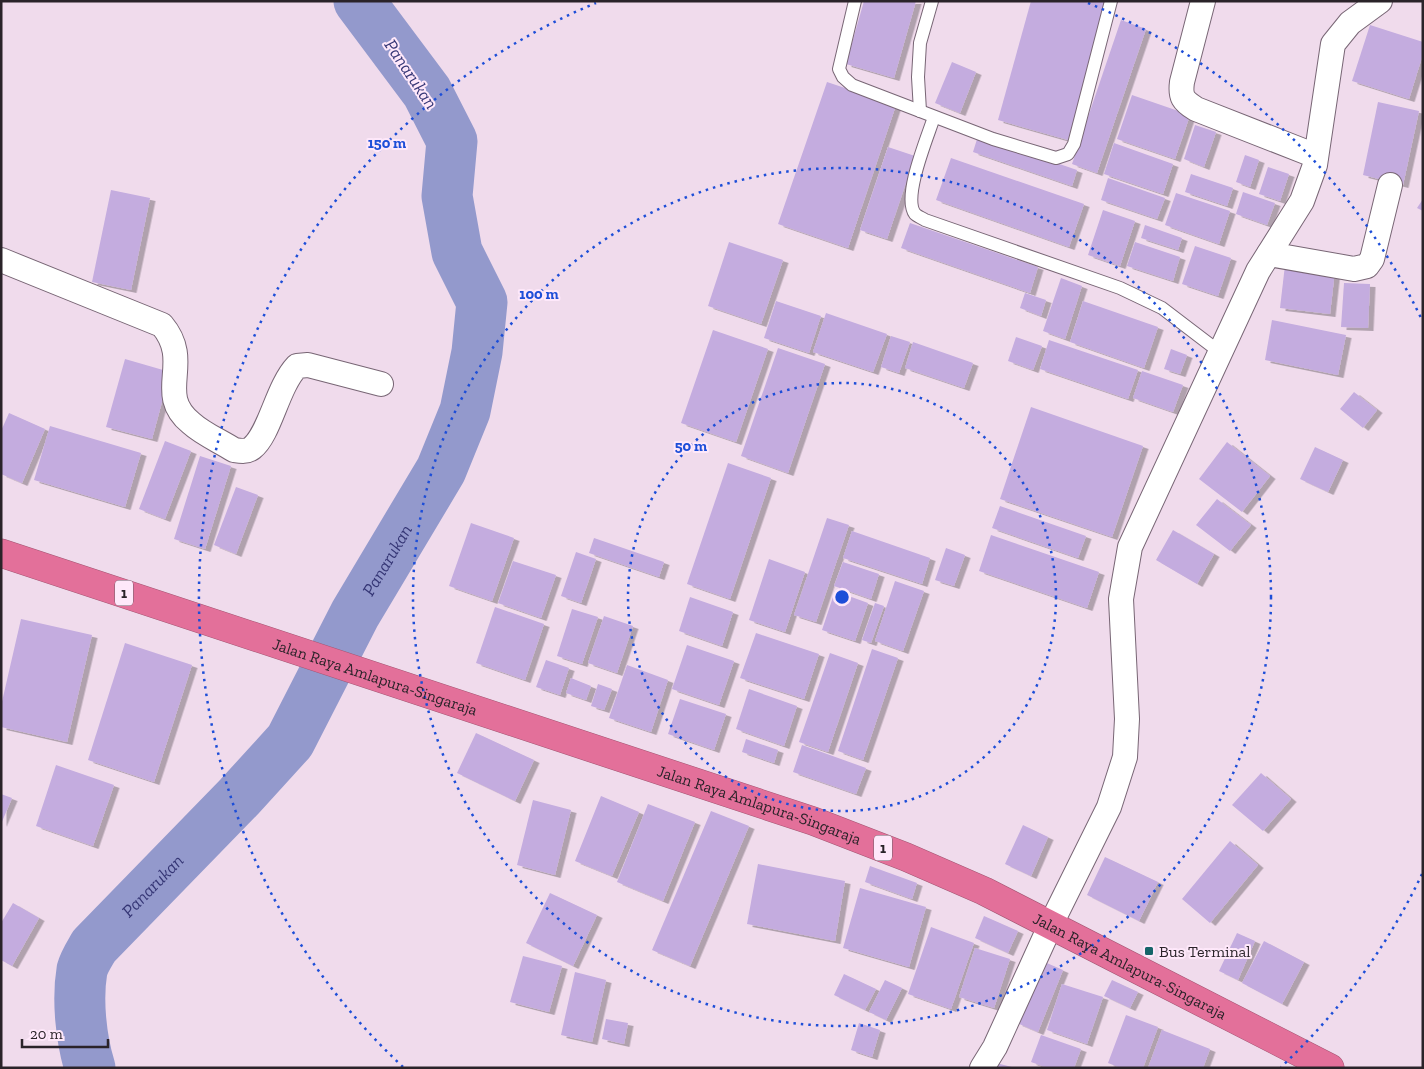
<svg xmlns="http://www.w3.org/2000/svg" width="1424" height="1069" font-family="'Zilla Slab',serif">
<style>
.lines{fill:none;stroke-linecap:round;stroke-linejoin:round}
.river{stroke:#9399cc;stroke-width:51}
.building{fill:#c4acdf;filter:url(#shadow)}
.lane-casing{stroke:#786675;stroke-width:14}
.street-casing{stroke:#786675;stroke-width:26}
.highway-casing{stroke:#a25572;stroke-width:29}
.lane{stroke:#fff;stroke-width:12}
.street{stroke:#fff;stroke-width:24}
.highway{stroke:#e3709a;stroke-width:28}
.ring{fill:none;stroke:#1d4ed8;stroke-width:2.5;stroke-dasharray:2.5 5}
.poi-dot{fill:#156569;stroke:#fee8fa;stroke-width:2}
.labels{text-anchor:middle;stroke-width:4;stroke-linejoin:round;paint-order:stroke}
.shield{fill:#fee8fa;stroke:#6a5e68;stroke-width:1}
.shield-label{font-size:15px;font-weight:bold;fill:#2a2329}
.street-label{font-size:16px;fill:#2a2329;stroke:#fee8fa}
.poi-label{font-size:16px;fill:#2a2329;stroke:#fee8fa;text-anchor:start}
.water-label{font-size:18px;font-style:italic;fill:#353675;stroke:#fee8fa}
.centre{fill:#1d4ed8;stroke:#fee8fa;stroke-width:2.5}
.ring-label{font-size:15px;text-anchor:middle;font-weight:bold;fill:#1d4ed8;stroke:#fee8fa;stroke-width:4;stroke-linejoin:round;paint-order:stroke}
</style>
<defs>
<filter id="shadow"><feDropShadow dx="5.5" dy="3" stdDeviation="0" flood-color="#0004"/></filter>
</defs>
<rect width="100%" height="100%" fill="#f0dbec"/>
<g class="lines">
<path class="river" id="s1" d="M 90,1068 C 81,1039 77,1000 82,970 C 84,962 90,953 94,946 L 239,797 L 290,741 L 355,614 L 441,470 L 465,411 L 477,352 L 482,302 L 457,252 L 447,196 L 452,141 L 427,92 L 359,1"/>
</g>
<g class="building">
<polygon points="864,1 916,1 894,78 846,64"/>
<polygon points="1031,1 1107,1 1068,140 998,120"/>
<polygon points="1121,20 1146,29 1097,173 1072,164"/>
<polygon points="1370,25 1423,42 1423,54 1409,99 1352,81"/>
<polygon points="952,62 976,72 960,113 935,103"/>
<polygon points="827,82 896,105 848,248 778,224"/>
<polygon points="1132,95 1190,115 1175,159 1117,139"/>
<polygon points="1378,102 1419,111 1403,185 1363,175"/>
<polygon points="1195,125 1216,132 1204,167 1184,159"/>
<polygon points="978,136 1077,170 1072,186 973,152"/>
<polygon points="1114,143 1173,164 1163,194 1104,174"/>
<polygon points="888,147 915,156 887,239 860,230"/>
<polygon points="1245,155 1259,160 1250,187 1236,182"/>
<polygon points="951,158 1084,204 1069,247 936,200"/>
<polygon points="1268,167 1289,174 1280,201 1259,194"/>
<polygon points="1191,174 1233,188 1227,206 1185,192"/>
<polygon points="1108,178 1165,198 1157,219 1101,200"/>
<polygon points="111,190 150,198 131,290 92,282"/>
<polygon points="1243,192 1275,203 1267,225 1236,214"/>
<polygon points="1176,193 1230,211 1219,244 1165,225"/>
<polygon points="1423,199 1423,211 1417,208"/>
<polygon points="1103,210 1135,221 1120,266 1088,255"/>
<polygon points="910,223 1038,267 1030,293 901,248"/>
<polygon points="1145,225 1182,238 1178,250 1141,238"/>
<polygon points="729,242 783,260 761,324 708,306"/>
<polygon points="1135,242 1180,257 1173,281 1127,266"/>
<polygon points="1195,246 1231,258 1218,296 1182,284"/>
<polygon points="1285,265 1335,270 1330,314 1280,308"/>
<polygon points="1061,278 1082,286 1065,339 1043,331"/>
<polygon points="1344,283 1370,284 1368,328 1341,327"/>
<polygon points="1025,293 1046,300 1041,316 1020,308"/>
<polygon points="776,301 821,316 809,353 764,338"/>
<polygon points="1083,301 1158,327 1144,368 1070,342"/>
<polygon points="826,313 887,334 873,372 813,352"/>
<polygon points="1272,320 1346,335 1338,375 1265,360"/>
<polygon points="713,330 768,349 736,442 681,423"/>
<polygon points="891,336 910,342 899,373 881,367"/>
<polygon points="1016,337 1042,346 1033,370 1008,361"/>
<polygon points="1049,340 1138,370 1128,399 1040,369"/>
<polygon points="913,342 973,363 964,388 905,368"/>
<polygon points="778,348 825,364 788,473 741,456"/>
<polygon points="1171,349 1187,355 1180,374 1164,369"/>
<polygon points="125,359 170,372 152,439 106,427"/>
<polygon points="1142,371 1183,385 1173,412 1133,398"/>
<polygon points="1354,392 1377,410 1363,428 1340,409"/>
<polygon points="1031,407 1143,446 1112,537 1000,499"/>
<polygon points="9,413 45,429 22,483 1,474 1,431"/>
<polygon points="50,426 141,453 125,507 34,480"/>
<polygon points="165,441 191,451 165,519 139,509"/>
<polygon points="1227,442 1270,476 1242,512 1199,479"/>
<polygon points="1315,447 1343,460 1328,492 1300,479"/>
<polygon points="200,456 231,466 205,549 174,539"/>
<polygon points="728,463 771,478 730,599 687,584"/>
<polygon points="236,487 258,495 236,554 214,545"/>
<polygon points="1217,499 1251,525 1230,551 1196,525"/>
<polygon points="1000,506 1086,536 1078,558 992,528"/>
<polygon points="827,518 849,525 816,622 794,615"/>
<polygon points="471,523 514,538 492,601 449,586"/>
<polygon points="1173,530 1214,554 1197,584 1156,560"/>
<polygon points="852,531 930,558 922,584 843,558"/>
<polygon points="991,535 1099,572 1087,608 979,571"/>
<polygon points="594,538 664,562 659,577 589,553"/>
<polygon points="946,548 965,555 954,586 935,580"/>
<polygon points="576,552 596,559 581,603 561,596"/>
<polygon points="769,559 805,572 785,632 749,620"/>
<polygon points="513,561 556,575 541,618 498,603"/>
<polygon points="843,562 879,574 871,599 834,586"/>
<polygon points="895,581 924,591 903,651 875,641"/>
<polygon points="835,591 868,603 855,641 822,630"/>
<polygon points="690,597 733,612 722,646 679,631"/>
<polygon points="875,603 884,606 871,643 862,640"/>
<polygon points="495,607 544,624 525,680 476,663"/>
<polygon points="572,609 598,617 582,664 557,656"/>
<polygon points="604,616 633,626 617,673 588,663"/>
<polygon points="21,619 92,635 67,742 1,727 1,706"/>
<polygon points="756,633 819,654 804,699 740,678"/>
<polygon points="125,643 192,665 154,782 88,760"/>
<polygon points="687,645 734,661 719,705 672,689"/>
<polygon points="872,649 898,658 863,760 838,751"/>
<polygon points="830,653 858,663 828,752 799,742"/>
<polygon points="546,660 569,668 560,695 536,687"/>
<polygon points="627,665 668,680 651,732 609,718"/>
<polygon points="571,678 591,686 586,700 566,693"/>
<polygon points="598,684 612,689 604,710 591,706"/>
<polygon points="749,689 797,706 784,746 736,729"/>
<polygon points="680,699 726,714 714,750 668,734"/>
<polygon points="476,733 534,760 515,801 457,773"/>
<polygon points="746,739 778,750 774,763 742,752"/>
<polygon points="802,745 866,768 856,794 793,772"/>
<polygon points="56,765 114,785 93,846 36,826"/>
<polygon points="1261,773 1291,799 1263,831 1232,805"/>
<polygon points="1,794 12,798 1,824"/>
<polygon points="601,796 639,812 612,876 575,861"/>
<polygon points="533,800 571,810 555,875 517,865"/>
<polygon points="648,804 695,822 663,901 617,882"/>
<polygon points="711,811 749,826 690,966 652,950"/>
<polygon points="1023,825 1048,837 1031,876 1005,864"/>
<polygon points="1230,841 1258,865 1210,923 1182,899"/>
<polygon points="1105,857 1158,882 1139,921 1087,895"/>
<polygon points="758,864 845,881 835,941 747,924"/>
<polygon points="870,866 917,883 912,899 865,882"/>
<polygon points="860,888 926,907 909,967 843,948"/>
<polygon points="550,893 597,915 573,966 526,943"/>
<polygon points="13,903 39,918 12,966 1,960 1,923"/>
<polygon points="984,916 1018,931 1008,953 975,938"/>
<polygon points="931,927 974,943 951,1009 908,994"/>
<polygon points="1237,933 1255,941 1238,980 1219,971"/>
<polygon points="1264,941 1304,962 1282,1004 1242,983"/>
<polygon points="975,948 1010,959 994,1008 959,997"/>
<polygon points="523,956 562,966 549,1012 510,1002"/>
<polygon points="1042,961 1063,970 1038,1032 1017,1023"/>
<polygon points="575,972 606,980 592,1042 561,1035"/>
<polygon points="844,974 876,989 865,1010 834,995"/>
<polygon points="885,980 902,988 886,1020 869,1012"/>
<polygon points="1112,980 1138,992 1130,1008 1104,996"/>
<polygon points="1062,984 1103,997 1087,1044 1047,1030"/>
<polygon points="1126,1015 1158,1027 1143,1068 1121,1068 1108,1063"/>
<polygon points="606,1019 628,1023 624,1044 602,1039"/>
<polygon points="859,1023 880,1030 872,1057 851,1050"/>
<polygon points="1162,1030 1210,1049 1203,1068 1148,1068"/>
<polygon points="1041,1035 1081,1049 1074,1068 1048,1068 1031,1062"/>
<polygon points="996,1063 1012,1067 1012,1068 994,1068"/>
</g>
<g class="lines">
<defs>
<g id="lane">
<polyline points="855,1 839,69 843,77 852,85 993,139 1056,158 1068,154 1074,144 1111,1"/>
<polyline points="920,111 918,77 920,43 932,1"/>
<path d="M 934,117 C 928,136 902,197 915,214 C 917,216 922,218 925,220 L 1120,288 L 1162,308 L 1221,353"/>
</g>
<g id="street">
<path d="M 1203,1 L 1182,82 C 1180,97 1183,101 1196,109 L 1316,156"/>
<polyline points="1269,254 1354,269 1367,266 1372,259 1390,185"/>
<path d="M 1,260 L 162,325 C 194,363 154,393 191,423 C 203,434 220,441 234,450 C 241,451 247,452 252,448 C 270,434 277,387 297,366 L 308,365 L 381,384"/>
<polyline points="982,1068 995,1047 1051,924 1109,807 1125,757 1127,719 1121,599 1130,547 1258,271 1302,201 1315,165 1333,44 1350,23 1380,1"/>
</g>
<g id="highway">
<path id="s2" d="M 1,553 L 813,821 L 906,857 L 984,891 L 1330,1068"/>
</g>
</defs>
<use href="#lane" class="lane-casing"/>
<use href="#street" class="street-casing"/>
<use href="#highway" class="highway-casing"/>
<use href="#lane" class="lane"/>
<use href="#street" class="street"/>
<use href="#highway" class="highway"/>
</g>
<g class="ring">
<circle cx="842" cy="597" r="214"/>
<circle cx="842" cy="597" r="429"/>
<path d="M1422 874A643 643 0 0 1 1281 1067M403 1067A643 643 0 0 1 596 3M1088 3A643 643 0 0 1 1422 320"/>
</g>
<rect class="poi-dot" x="1144" y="946" width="10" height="10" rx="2.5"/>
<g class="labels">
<g class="shield">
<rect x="115" y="580.5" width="18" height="25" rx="4"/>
<rect x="874" y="835.5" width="18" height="25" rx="4"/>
</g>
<g class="shield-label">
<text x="124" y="598">1</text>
<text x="883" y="853">1</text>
</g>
<g class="street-label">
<text dy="6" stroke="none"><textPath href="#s2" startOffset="394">Jalan Raya Amlapura-Singaraja</textPath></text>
<text dy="6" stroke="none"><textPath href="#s2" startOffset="799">Jalan Raya Amlapura-Singaraja</textPath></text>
<text dy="6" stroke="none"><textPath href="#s2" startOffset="1204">Jalan Raya Amlapura-Singaraja</textPath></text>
</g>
<g class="poi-label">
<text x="1159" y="957">Bus Terminal</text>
</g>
<g class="water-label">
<text transform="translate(411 74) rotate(56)" y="6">Panarukan</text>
<text dy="6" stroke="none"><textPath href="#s1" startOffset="615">Panarukan</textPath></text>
<text dy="6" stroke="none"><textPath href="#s1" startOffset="210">Panarukan</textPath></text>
</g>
</g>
<circle cx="842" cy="597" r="8" class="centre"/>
<g class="ring-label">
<text x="387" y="148">150 m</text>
<text x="539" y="299">100 m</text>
<text x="691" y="451">50 m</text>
</g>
<rect width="1424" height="1069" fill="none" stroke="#2a2329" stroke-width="5"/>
<path d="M22 1039v8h86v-8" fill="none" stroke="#2a2329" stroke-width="2.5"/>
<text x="30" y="1039" font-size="15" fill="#2a2329" stroke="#fee8fa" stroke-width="4" paint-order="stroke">20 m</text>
</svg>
